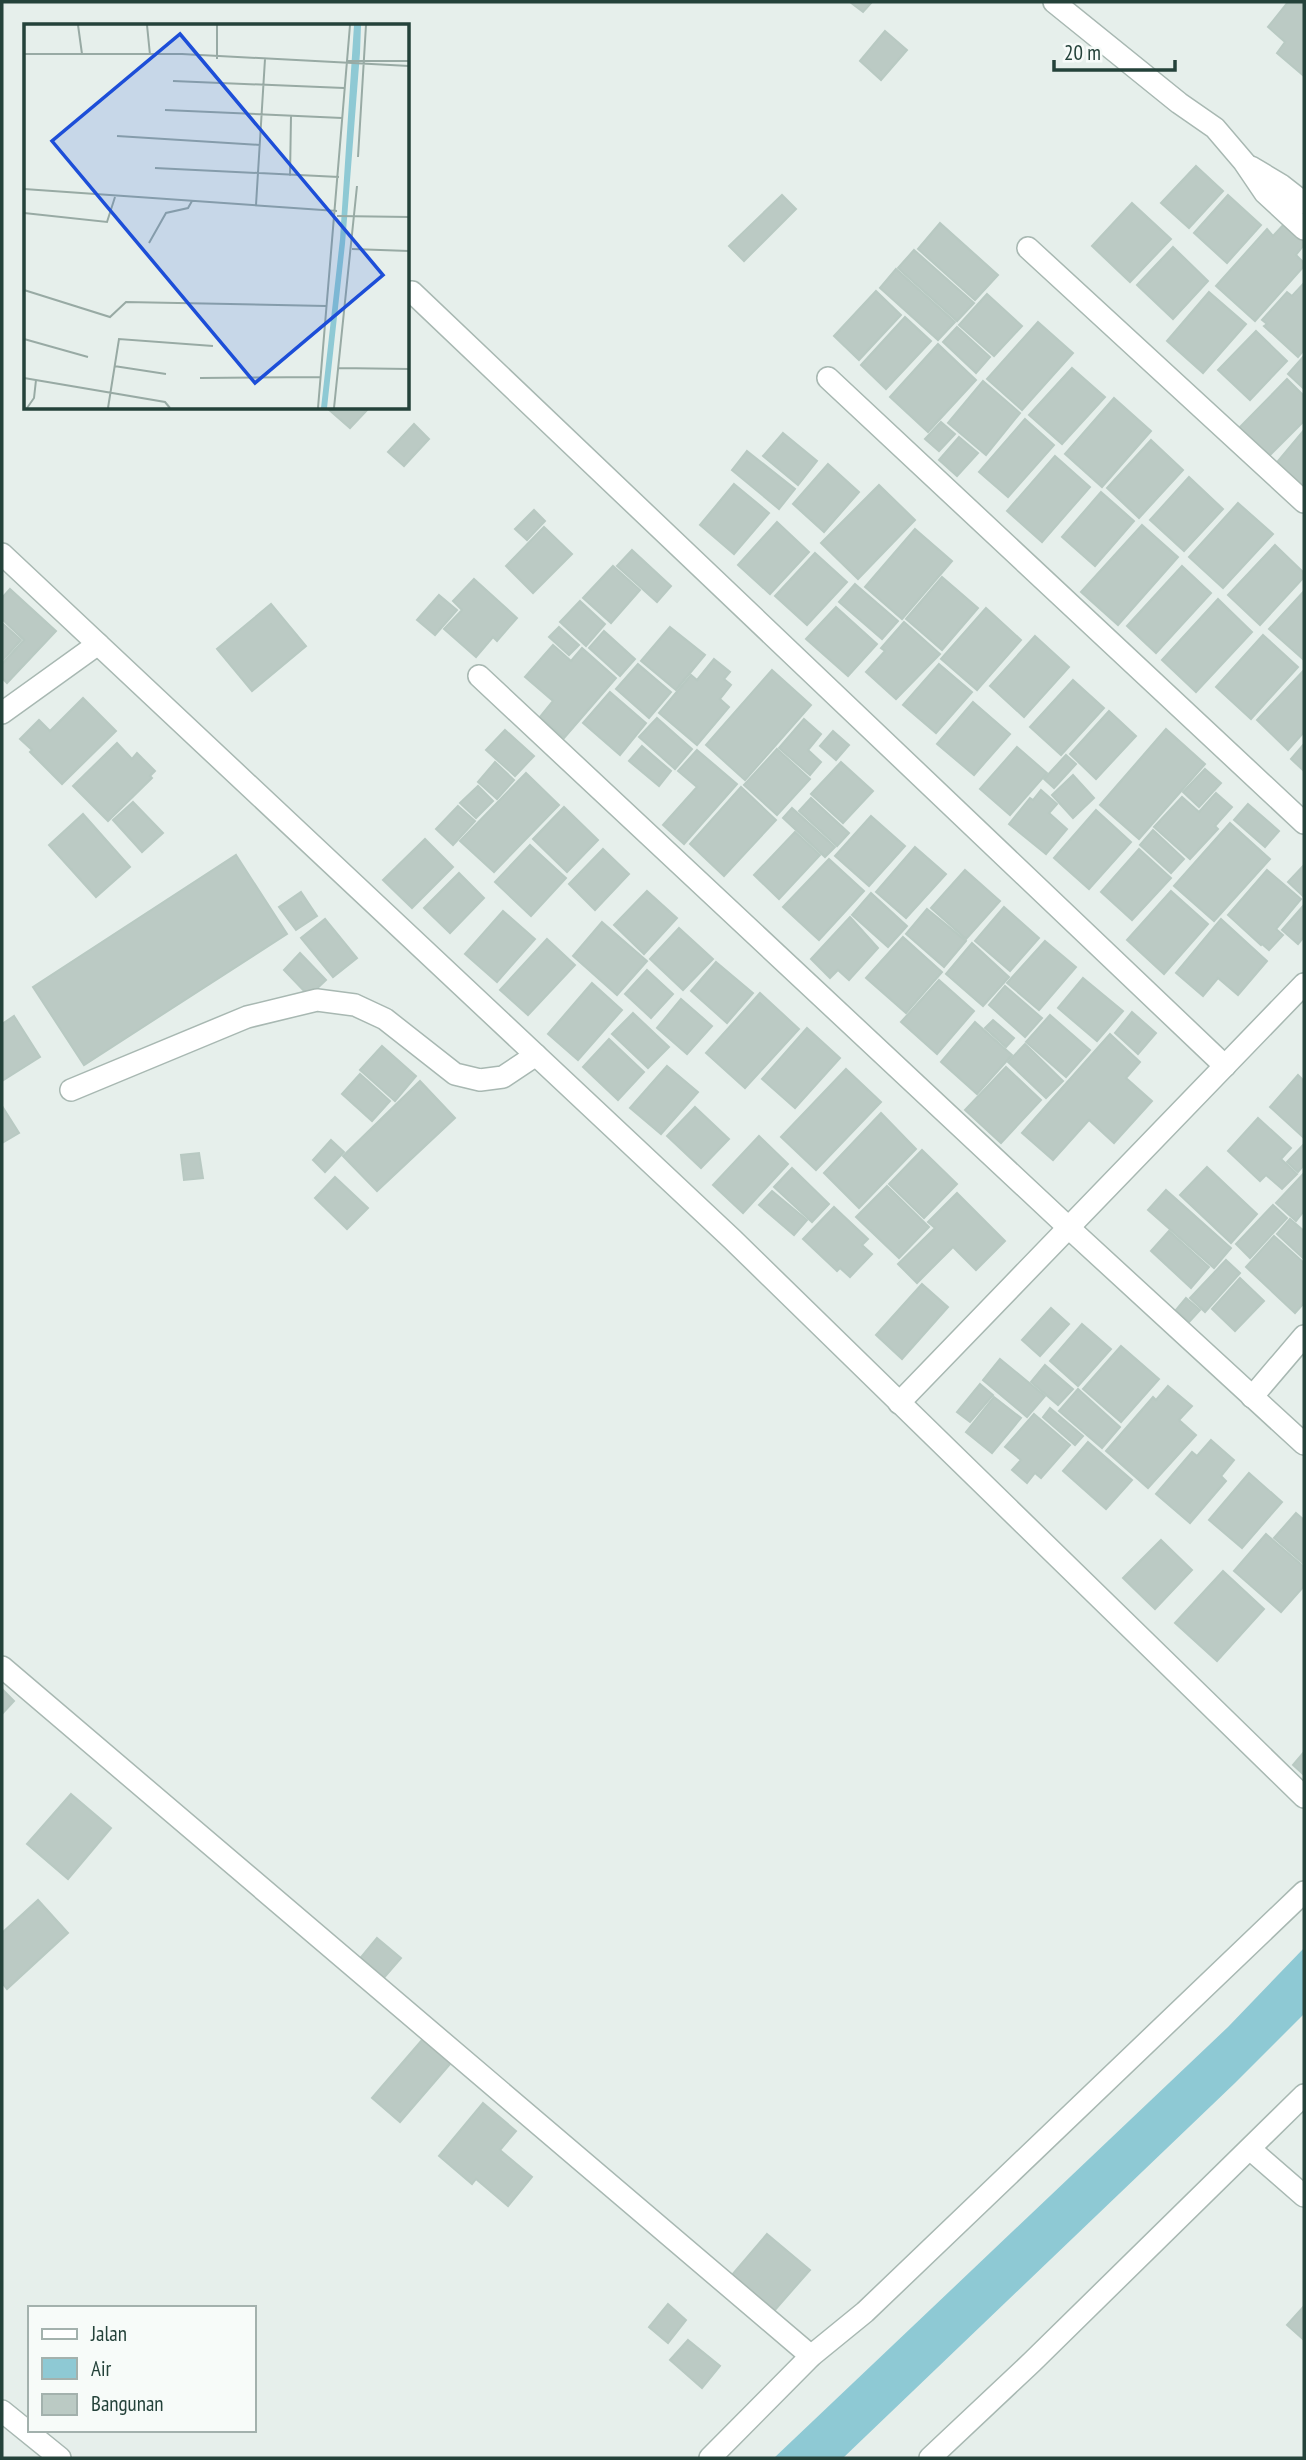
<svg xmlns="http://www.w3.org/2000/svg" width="1306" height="2460" font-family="'PT Sans Narrow',sans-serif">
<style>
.water{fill:#8ec9d4}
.building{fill:#bbcac4;stroke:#b8c9c2;stroke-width:2}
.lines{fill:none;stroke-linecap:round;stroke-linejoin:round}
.minor-casing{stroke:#a8b8b2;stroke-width:24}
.minor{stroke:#fff;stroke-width:21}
.inset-road{fill:none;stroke:#98aaa4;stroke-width:2}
.view{fill:#1d4ed8;fill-opacity:0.15;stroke:#1d4ed8;stroke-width:3.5}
.inset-edge{fill:none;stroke:#24423a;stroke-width:3.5}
</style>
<rect width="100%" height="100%" fill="#e6efeb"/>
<polygon class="water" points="1304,1948 1304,2014 1235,2083 843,2458 774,2458 1228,2027"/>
<g class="building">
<polygon points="850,2 872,2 863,12"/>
<polygon points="1288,2 1304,2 1304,76 1277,53 1285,42 1268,27"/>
<polygon points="885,31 907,50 881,80 860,61"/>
<polygon points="1196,166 1223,191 1189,228 1161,203"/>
<polygon points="782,195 796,209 744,261 729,246"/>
<polygon points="1228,195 1261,225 1227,263 1194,233"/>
<polygon points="1132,203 1171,239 1130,282 1092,246"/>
<polygon points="1287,221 1304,237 1304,245 1296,255 1304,263 1304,266 1255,321 1216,286 1267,229 1273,236"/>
<polygon points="940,223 998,275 975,300 918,249"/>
<polygon points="1173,247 1208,281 1173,319 1137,285"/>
<polygon points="914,250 974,303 957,321 898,268"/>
<polygon points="896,269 955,322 938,340 880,288"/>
<polygon points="1304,283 1304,350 1298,357 1264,326 1267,324 1262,320 1287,292 1292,296"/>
<polygon points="876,291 901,315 859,360 834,336"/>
<polygon points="1209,292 1246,324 1203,373 1167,341"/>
<polygon points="987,294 1022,326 994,356 959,325"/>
<polygon points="905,317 931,341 886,389 861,365"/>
<polygon points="1038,322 1073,353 1022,410 987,379"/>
<polygon points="957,327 990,357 976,373 943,342"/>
<polygon points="1256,331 1287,361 1250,400 1218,370"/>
<polygon points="938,344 976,380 928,432 890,397"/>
<polygon points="1304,356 1304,389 1288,374"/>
<polygon points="1072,368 1105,397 1062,444 1029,415"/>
<polygon points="1287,379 1304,396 1304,421 1268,457 1239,428"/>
<polygon points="983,381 1020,413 986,455 948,423"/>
<polygon points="1114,398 1151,431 1102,487 1065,454"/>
<polygon points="327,408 369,408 350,428"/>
<polygon points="1025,419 1054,445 1008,497 979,472"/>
<polygon points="941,422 955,434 939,451 925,439"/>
<polygon points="414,424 429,439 404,466 388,452"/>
<polygon points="1304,430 1304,492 1274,466"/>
<polygon points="783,433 817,461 798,485 763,456"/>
<polygon points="959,437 978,453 957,476 939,460"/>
<polygon points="1151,440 1183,470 1139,518 1107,488"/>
<polygon points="747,451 795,489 779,509 732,470"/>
<polygon points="1055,456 1090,487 1042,542 1007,511"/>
<polygon points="828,464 859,492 824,532 793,504"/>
<polygon points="1189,477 1223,509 1184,551 1150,520"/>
<polygon points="734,484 769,513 734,554 700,525"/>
<polygon points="879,485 915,520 858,579 821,543"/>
<polygon points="1101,492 1134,521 1095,566 1062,537"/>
<polygon points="1238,503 1273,534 1223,588 1189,557"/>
<polygon points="534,510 545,521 527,540 515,529"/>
<polygon points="777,522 809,552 770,594 738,565"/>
<polygon points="1142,525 1178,557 1118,625 1081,592"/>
<polygon points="544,527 572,554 533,593 506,566"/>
<polygon points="915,529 952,561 902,619 865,587"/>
<polygon points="1275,545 1304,573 1304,577 1260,625 1228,595"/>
<polygon points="632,550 671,586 657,602 617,566"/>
<polygon points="815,553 847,582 807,625 775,596"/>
<polygon points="613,566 640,590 611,623 583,598"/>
<polygon points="1182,566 1211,593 1156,653 1127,626"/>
<polygon points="942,577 978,608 942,650 906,619"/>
<polygon points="474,579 517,618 497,641 493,637 476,657 444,629 462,610 453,601"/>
<polygon points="855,584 898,621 882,639 839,602"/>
<polygon points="10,589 56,631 7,683 2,678 2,664 24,640 2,619 2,598"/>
<polygon points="1304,591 1304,660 1269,629"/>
<polygon points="439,595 457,610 435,635 417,620"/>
<polygon points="1218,599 1252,632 1196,692 1162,660"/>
<polygon points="580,601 605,624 586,646 560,622"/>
<polygon points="271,604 306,646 252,691 217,649"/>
<polygon points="836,607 877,644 848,676 806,639"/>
<polygon points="986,608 1021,640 977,690 941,659"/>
<polygon points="904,622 940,654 896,699 866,672 885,651 881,648"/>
<polygon points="2,623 21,640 2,661"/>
<polygon points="559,627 579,645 569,655 549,637"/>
<polygon points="670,627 705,655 676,690 641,661"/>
<polygon points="604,631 635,659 620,676 589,648"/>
<polygon points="1263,635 1298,667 1251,719 1216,687"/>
<polygon points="1035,636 1069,667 1024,717 990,686"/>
<polygon points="553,645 571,661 582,648 616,678 564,738 540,717 553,701 525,677"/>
<polygon points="714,659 730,672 724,679 731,685 720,699 729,707 697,745 659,713 691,675 697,680"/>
<polygon points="638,664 671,692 649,718 616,689"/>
<polygon points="939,664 972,692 936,733 903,705"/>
<polygon points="772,670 811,705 745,780 706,745"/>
<polygon points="1304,670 1304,732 1288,750 1257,720"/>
<polygon points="1073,680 1104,708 1061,755 1030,727"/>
<polygon points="610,692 646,723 620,755 583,723"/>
<polygon points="83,698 116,731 62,784 30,752 32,750 20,739 39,720 50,731"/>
<polygon points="973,702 1010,734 974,775 937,744"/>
<polygon points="1109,711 1136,736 1096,779 1070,754"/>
<polygon points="657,718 692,749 675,769 639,737"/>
<polygon points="804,719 821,734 808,750 821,762 810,775 779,748"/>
<polygon points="1166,729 1205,764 1139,839 1100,805"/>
<polygon points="505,730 534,756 515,776 486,750"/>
<polygon points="833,731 849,745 836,760 820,746"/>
<polygon points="117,743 132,759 137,753 155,771 150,776 152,778 108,821 73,786"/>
<polygon points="1304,744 1304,771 1291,759"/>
<polygon points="642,746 671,771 659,786 629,761"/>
<polygon points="1017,747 1047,773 1010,815 980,789"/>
<polygon points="777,749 810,779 777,815 744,785"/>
<polygon points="697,750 737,784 684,844 663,825 697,787 678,771"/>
<polygon points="1066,755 1076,764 1054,788 1044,779"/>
<polygon points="495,762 514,780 497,799 478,782"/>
<polygon points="841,762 873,791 843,823 811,794"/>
<polygon points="1205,769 1221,783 1199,807 1183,792"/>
<polygon points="526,773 559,805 494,872 460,841"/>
<polygon points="1073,775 1094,798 1073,818 1052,795"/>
<polygon points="478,786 493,801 476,818 460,803"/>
<polygon points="741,787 776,820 724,876 690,844"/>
<polygon points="1041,790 1057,804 1049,813 1067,829 1046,854 1009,824 1030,798 1033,800"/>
<polygon points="1216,793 1232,807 1215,826 1218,829 1190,859 1154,827 1182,797 1199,812"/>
<polygon points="811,798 849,833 837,846 799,811"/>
<polygon points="133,802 163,833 142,852 113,820"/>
<polygon points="1248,804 1279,831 1265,847 1234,820"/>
<polygon points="458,806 475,821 453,845 436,829"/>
<polygon points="564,807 598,840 567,872 533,839"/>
<polygon points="792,808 835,847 825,857 783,818"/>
<polygon points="1096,810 1131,842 1089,889 1054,858"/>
<polygon points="83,814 130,867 96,897 49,845"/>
<polygon points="871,816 905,846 869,886 835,856"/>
<polygon points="1230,823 1270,859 1214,921 1174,886"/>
<polygon points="1153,830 1184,859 1171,873 1140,845"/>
<polygon points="795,832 820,855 779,899 754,875"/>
<polygon points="425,839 453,867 412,908 383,880"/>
<polygon points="530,845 566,878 531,916 495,882"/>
<polygon points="915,847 946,874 906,918 876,892"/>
<polygon points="603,849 629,874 595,910 569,884"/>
<polygon points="1139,849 1171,878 1132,920 1101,892"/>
<polygon points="236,855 287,934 84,1065 33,987"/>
<polygon points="829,859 864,891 819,940 783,907"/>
<polygon points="1304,865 1304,897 1288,882"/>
<polygon points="965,870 1000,901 966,939 931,908"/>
<polygon points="1267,870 1301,899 1276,929 1283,935 1269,950 1262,944 1261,945 1228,915"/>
<polygon points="459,873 484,898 450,933 424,908"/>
<polygon points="647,891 677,918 644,954 614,925"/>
<polygon points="1171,891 1208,924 1164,974 1127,940"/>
<polygon points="301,892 317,916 296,930 279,907"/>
<polygon points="871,893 907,926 888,947 852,915"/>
<polygon points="1304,905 1304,937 1298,944 1282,930"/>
<polygon points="1004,907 1039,938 1010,971 975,941"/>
<polygon points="927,909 966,941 944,967 906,934"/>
<polygon points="503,911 535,939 497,982 465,954"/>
<polygon points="850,917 878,948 849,980 838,970 830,978 811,959"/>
<polygon points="325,919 357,958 333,977 301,938"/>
<polygon points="1221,919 1267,961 1238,995 1218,978 1203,996 1176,973"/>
<polygon points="602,922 647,961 617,995 573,956"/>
<polygon points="679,928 713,959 683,990 650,959"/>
<polygon points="903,937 942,972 906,1013 866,978"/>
<polygon points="547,939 575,965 528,1015 500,990"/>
<polygon points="1045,941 1076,967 1039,1010 1007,983"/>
<polygon points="972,943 1009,977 983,1006 946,974"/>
<polygon points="300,953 326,980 309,996 284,970"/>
<polygon points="716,962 753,993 727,1023 691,991"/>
<polygon points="647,970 673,994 651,1018 625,994"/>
<polygon points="1083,978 1123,1011 1097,1041 1058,1008"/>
<polygon points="939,980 974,1011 937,1054 901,1022"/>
<polygon points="592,983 622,1010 578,1060 548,1034"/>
<polygon points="1005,986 1042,1018 1025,1037 989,1005"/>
<polygon points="760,993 799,1029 745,1088 706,1053"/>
<polygon points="681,999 712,1026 687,1054 657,1028"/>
<polygon points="1132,1012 1156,1033 1138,1054 1115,1033"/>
<polygon points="633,1013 669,1047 648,1068 612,1034"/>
<polygon points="1050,1015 1090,1050 1066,1077 1026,1042"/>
<polygon points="14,1016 40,1057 2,1081 2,1024"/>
<polygon points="993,1020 1014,1038 1006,1047 985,1028"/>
<polygon points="975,1022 1012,1055 977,1094 941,1062"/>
<polygon points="807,1028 840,1058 795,1108 762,1079"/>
<polygon points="1110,1034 1140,1062 1126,1078 1152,1101 1114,1143 1089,1120 1053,1160 1022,1133"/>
<polygon points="609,1039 644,1072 618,1100 583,1067"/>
<polygon points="1025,1044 1063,1081 1046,1098 1008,1062"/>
<polygon points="382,1046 416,1076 395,1101 360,1070"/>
<polygon points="667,1066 698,1092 661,1134 630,1108"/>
<polygon points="1006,1067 1041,1100 1001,1143 965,1110"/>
<polygon points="846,1069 881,1102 816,1170 781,1137"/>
<polygon points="360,1074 390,1101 372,1121 342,1094"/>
<polygon points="1298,1075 1304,1081 1304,1138 1270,1107"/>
<polygon points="420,1081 455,1118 377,1191 343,1156"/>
<polygon points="2,1106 19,1133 2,1143"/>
<polygon points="695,1107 729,1139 701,1168 667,1136"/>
<polygon points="881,1113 916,1149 859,1208 824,1173"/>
<polygon points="1258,1118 1291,1148 1281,1159 1297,1174 1282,1189 1266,1175 1260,1181 1228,1151"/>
<polygon points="759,1136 788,1164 743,1213 713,1185"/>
<polygon points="331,1140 344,1152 325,1172 313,1160"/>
<polygon points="1304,1144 1304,1165 1298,1172 1287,1162"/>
<polygon points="922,1150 957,1184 924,1218 889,1184"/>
<polygon points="199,1153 203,1178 184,1180 181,1155"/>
<polygon points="1207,1167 1257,1214 1231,1243 1180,1195"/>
<polygon points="792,1168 829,1204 812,1222 774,1187"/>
<polygon points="1304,1173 1304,1211 1296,1221 1276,1203"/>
<polygon points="335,1177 368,1208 347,1229 315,1198"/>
<polygon points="887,1186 929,1227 899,1258 856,1217"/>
<polygon points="1166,1190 1231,1248 1214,1268 1148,1210"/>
<polygon points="772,1191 807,1220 794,1235 759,1205"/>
<polygon points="957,1193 1005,1241 976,1270 953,1247 917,1283 898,1264 935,1228 928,1222"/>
<polygon points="1273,1205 1287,1218 1250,1258 1236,1244"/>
<polygon points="834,1207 868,1239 862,1245 872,1254 850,1277 840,1268 837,1271 803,1239"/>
<polygon points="1290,1219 1304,1231 1304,1259 1277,1234"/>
<polygon points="1169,1231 1209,1267 1191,1288 1151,1251"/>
<polygon points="1274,1236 1304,1263 1304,1303 1295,1313 1246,1267"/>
<polygon points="1226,1260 1240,1273 1205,1312 1190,1298"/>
<polygon points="1240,1278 1264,1301 1235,1331 1212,1309"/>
<polygon points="922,1284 948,1307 902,1359 876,1335"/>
<polygon points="1186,1298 1200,1310 1189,1322 1176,1310"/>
<polygon points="1051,1308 1069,1324 1040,1356 1022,1340"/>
<polygon points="1082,1324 1111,1349 1078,1386 1050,1361"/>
<polygon points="1121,1346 1159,1379 1121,1422 1083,1389"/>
<polygon points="1000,1359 1045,1396 1027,1417 983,1380"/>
<polygon points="1045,1365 1073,1389 1058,1405 1031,1382"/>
<polygon points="980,1384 993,1395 970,1422 957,1412"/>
<polygon points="1168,1386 1192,1406 1179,1420 1196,1435 1148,1488 1106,1451 1153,1397 1156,1400"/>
<polygon points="1078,1389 1120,1427 1102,1448 1059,1411"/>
<polygon points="994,1397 1021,1418 992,1453 966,1432"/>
<polygon points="1050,1408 1083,1436 1075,1445 1043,1417"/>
<polygon points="1034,1414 1070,1445 1041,1478 1035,1473 1027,1483 1012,1470 1021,1460 1005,1447"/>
<polygon points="1211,1440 1234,1460 1221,1476 1226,1481 1190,1523 1156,1494 1192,1452 1197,1456"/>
<polygon points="1088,1442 1132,1480 1106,1509 1063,1471"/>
<polygon points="1249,1473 1282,1502 1242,1548 1209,1520"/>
<polygon points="1296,1513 1304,1520 1304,1564 1274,1538"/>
<polygon points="1266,1534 1304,1567 1304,1586 1281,1612 1234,1571"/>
<polygon points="1161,1540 1192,1570 1155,1609 1123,1578"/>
<polygon points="1223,1571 1264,1609 1217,1661 1175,1623"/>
<polygon points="2,1689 14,1701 2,1714"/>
<polygon points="1304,1752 1304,1775 1293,1765"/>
<polygon points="71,1794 111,1828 68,1879 27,1844"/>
<polygon points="38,1900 68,1933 7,1989 2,1983 2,1933"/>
<polygon points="377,1938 401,1958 381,1981 357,1962"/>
<polygon points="428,2033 456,2057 400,2122 372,2098"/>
<polygon points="483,2103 516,2131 500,2150 532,2177 508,2206 476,2179 472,2184 439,2156"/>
<polygon points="767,2234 810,2270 774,2311 732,2275"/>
<polygon points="668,2304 686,2320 668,2343 649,2327"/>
<polygon points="1304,2306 1304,2340 1287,2325"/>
<polygon points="688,2340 720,2366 702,2388 670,2360"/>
</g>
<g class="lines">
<defs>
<g id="minor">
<polyline points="1054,2 1179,103 1215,128 1244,162 1265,193 1304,229"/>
<polyline points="1251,167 1281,185 1304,203"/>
<polyline points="1028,248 1304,502"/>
<polyline points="412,292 1225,1066"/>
<polyline points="828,378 1304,823"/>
<polyline points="2,554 732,1239 1304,1797"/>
<polyline points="479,676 1069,1228 1304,1444"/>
<polyline points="2,713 98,644"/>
<polyline points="71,1090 247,1017 317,1000 355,1005 385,1019 455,1074 480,1080 503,1077 536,1055"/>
<polyline points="1252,1397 1304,1336"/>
<polyline points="899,1403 1304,984"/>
<polyline points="2,1667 811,2356"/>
<polyline points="1250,2149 1304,2196"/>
<polyline points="2,2411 60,2458"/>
<polyline points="710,2458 811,2356 865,2312 1304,1892"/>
<polyline points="930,2458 1032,2362 1304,2095"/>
</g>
</defs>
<use href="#minor" class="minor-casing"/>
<use href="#minor" class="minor"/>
</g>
<g transform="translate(24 24)">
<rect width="385" height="385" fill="#e6efeb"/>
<path d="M 330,1 L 337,1 L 336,29 L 321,220 L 303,384 L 297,384 L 316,215 Z" fill="#8ec9d4"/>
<path class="inset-road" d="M 54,1 L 58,30M 123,1 L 126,31M 193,1 L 193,35M 0,30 L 158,30 L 385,42M 322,37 L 385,37M 149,57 L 320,64M 141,86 L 318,94M 93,112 L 236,121M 334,133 L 342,1M 131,144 L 315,153M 266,152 L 267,92M 0,165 L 313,187M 232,181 L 241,35M 0,189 L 83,198 L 91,173M 313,192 L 385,193M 125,219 L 142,189 L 164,184 L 168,177M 328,225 L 385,227M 0,266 L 86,293 L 102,278 L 302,282M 0,315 L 64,333M 90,342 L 142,350M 315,344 L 385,345M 0,354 L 141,378 L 146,384M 176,354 L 296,353M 3,384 L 10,374 L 12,356M 84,384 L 95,315 L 189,322M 294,384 L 326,1M 310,384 L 333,162"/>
<path class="view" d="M 156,10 L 359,251 L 231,359 L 28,117 Z"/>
<rect width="385" height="385" class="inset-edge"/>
</g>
<rect width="1306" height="2460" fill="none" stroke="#24423a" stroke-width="7"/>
<rect x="28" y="2306" width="228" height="126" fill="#f7fbf9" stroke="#a3b1ad" stroke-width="2"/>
<rect x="42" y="2329" width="35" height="10" fill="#ffffff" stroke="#a3b1ad" stroke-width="2"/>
<text x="91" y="2341" font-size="21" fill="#24423a">Jalan</text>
<rect x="42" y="2358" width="35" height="21" fill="#8ec9d4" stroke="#a3b1ad" stroke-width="2"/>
<text x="91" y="2376" font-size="21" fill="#24423a">Air</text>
<rect x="42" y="2394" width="35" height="21" fill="#bbcac4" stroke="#a3b1ad" stroke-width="2"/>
<text x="91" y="2411" font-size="21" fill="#24423a">Bangunan</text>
<path d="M1054 60v10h121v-10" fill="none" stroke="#24423a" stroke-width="3.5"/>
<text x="1064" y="60" font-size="21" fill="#24423a" stroke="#f7fbf9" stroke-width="5" paint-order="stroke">20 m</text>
</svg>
